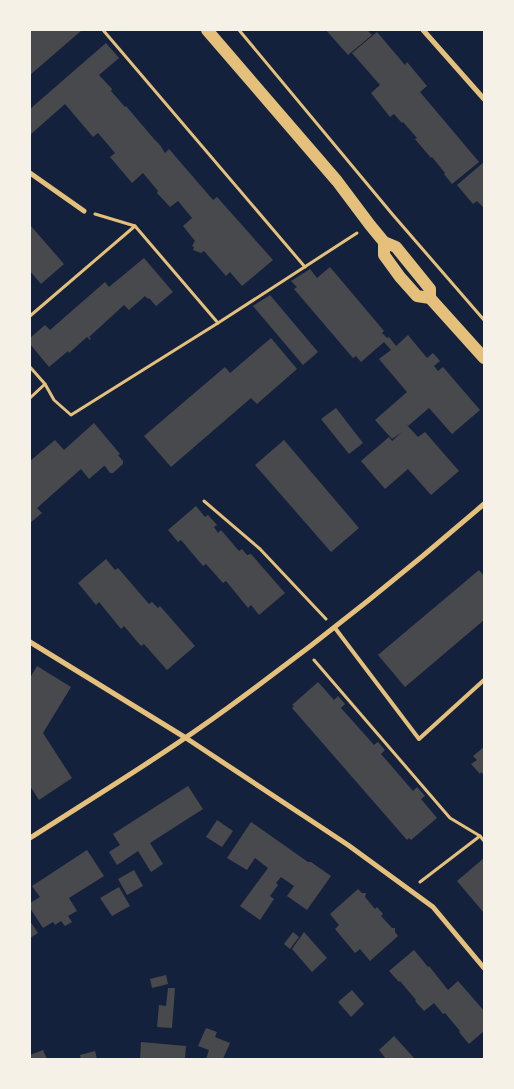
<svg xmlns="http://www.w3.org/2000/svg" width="514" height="1089" font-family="'Roboto Serif',serif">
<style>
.building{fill:#48494c}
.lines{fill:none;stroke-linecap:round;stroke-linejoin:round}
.path{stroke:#e5c07b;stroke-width:3}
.service{stroke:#e5c07b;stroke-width:4}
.minor{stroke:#e5c07b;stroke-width:5}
.primary{stroke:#e5c07b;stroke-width:12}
</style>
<rect width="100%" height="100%" fill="#14213d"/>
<g class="building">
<polygon points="30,30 82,30 30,75"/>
<polygon points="326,30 367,30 372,35 348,55"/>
<polygon points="377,32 405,65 407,62 427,86 420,92 479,162 452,184 444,174 445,173 432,157 431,158 415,139 417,138 403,122 402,123 394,114 390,117 371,93 380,85 352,53"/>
<polygon points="106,43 119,58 99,75 112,89 111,91 125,107 126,106 154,139 160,145 165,153 169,149 213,200 217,197 273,260 242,286 230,272 226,276 204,251 201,253 193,250 194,247 192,246 195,241 183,226 192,218 178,201 170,207 157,193 158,191 143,173 132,183 110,157 115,153 98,133 93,137 65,104 31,134 30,132 30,109"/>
<polygon points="484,162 484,208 477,201 473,204 457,185"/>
<polygon points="30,225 64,264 41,284 30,271"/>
<polygon points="144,258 173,292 156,306 149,298 148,299 145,296 129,310 124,305 89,337 91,339 90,340 87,337 69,353 68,351 49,367 30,344 30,338 45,325 50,330 105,282 109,287"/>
<polygon points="330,267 384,331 382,333 387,338 389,337 396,346 408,335 427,358 433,353 440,361 434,366 438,371 443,367 480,410 452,434 429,408 408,426 404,422 418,437 425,432 459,471 431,495 408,469 385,489 361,461 389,437 392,441 402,432 392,439 375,420 407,392 379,359 391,350 384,342 361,362 356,356 353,358 294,289 297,287 291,281 310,269 317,278"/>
<polygon points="270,295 318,352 303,365 253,306"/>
<polygon points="271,338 297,369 257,404 251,398 171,467 144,436 225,367 230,373"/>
<polygon points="336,408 363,443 349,454 321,419"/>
<polygon points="94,423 120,454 118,455 123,461 123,464 113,473 110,473 105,466 104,466 89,479 81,469 37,508 42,513 30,523 30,461 55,440 64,450"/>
<polygon points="284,440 359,528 331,552 255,465"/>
<polygon points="196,506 205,517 208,515 217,525 214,527 218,533 221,530 239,551 242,549 247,555 251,554 285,593 259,615 251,605 248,608 226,581 223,583 206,564 203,566 181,540 178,542 168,530"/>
<polygon points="106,559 115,570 118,568 149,604 152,602 158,608 160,606 195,646 167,670 144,644 141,646 124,626 121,629 99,602 96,605 78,583"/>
<polygon points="479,570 484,576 484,620 405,687 378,655"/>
<polygon points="37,666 71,687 43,733 72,778 39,800 30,786 30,678"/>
<polygon points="318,682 334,700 338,696 345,704 341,708 358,727 374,745 378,742 385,750 381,754 413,791 417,787 425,796 421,799 437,818 411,840 409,838 407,840 292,708 294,706 292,705"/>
<polygon points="484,747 484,775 481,772 480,774 471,764 477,760 473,756"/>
<polygon points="188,786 203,809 150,843 163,864 151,872 138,851 117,865 109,852 120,845 113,834"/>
<polygon points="217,820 233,831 222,847 206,837"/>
<polygon points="251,822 308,862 311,862 331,876 307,910 287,896 294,886 281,877 276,883 278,885 270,896 274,899 260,920 240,906 268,868 255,858 247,870 227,858"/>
<polygon points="87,850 104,876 69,898 77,911 68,916 72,922 65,926 61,921 55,925 53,922 43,928 30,908 30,903 40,897 32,886"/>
<polygon points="484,858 484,913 457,881"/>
<polygon points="134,870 143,886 127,895 118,879"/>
<polygon points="119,887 130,906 112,916 100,898"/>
<polygon points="358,889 362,893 366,893 365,897 375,909 377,907 383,914 381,916 392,928 395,928 395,932 398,936 370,961 360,949 355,953 335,929 339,925 330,914"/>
<polygon points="30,921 38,933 30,938"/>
<polygon points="293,932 299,937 290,949 284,944"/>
<polygon points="304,932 327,958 312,972 292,949"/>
<polygon points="414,950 428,967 429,966 448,990 458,981 479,1005 484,1011 484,1031 469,1044 459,1032 460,1031 445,1013 443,1014 434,1003 424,1011 415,1001 416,1000 400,981 399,982 389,971"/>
<polygon points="166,975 168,984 152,988 150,979"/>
<polygon points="168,988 175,988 172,1028 157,1027 159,1005 166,1006"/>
<polygon points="352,990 364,1004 351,1017 338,1002"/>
<polygon points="206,1028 217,1032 215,1037 230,1043 223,1059 206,1059 209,1050 198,1046"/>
<polygon points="394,1036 415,1059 386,1059 379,1050"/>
<polygon points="141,1042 186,1046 185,1059 140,1059"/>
<polygon points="43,1050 47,1059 30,1059 30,1055"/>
<polygon points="95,1051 97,1059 81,1059 80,1055"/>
</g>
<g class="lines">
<g class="path">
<polyline points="103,30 305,267"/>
<polyline points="239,30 393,215 484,320"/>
<polyline points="95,214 135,226 218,323"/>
<polyline points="30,316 135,226"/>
<polyline points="30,367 45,384"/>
<polyline points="30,398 45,384 54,400 71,415 218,323 357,233"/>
<polyline points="204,501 260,549 326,619"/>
<polyline points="314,660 450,818 480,836 420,882"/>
<polyline points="480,836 484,841"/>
</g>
<polyline class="service" points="335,628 419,739 484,680"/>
<g class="minor">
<polyline points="423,30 484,99"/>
<polyline points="30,173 84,211"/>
<polyline points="30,642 186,738 348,845 433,907 484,968"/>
<path d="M 30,838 C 97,795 165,754 229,707 C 317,643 402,575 484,504"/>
</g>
<g class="primary">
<polyline points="207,30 337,181 370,225 384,242 396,247 430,289 430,298"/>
<polyline points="384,242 384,255 400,277 417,296 430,298 484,358"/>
</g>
</g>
<rect width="514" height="1089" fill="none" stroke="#f6f1e7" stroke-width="62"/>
</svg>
